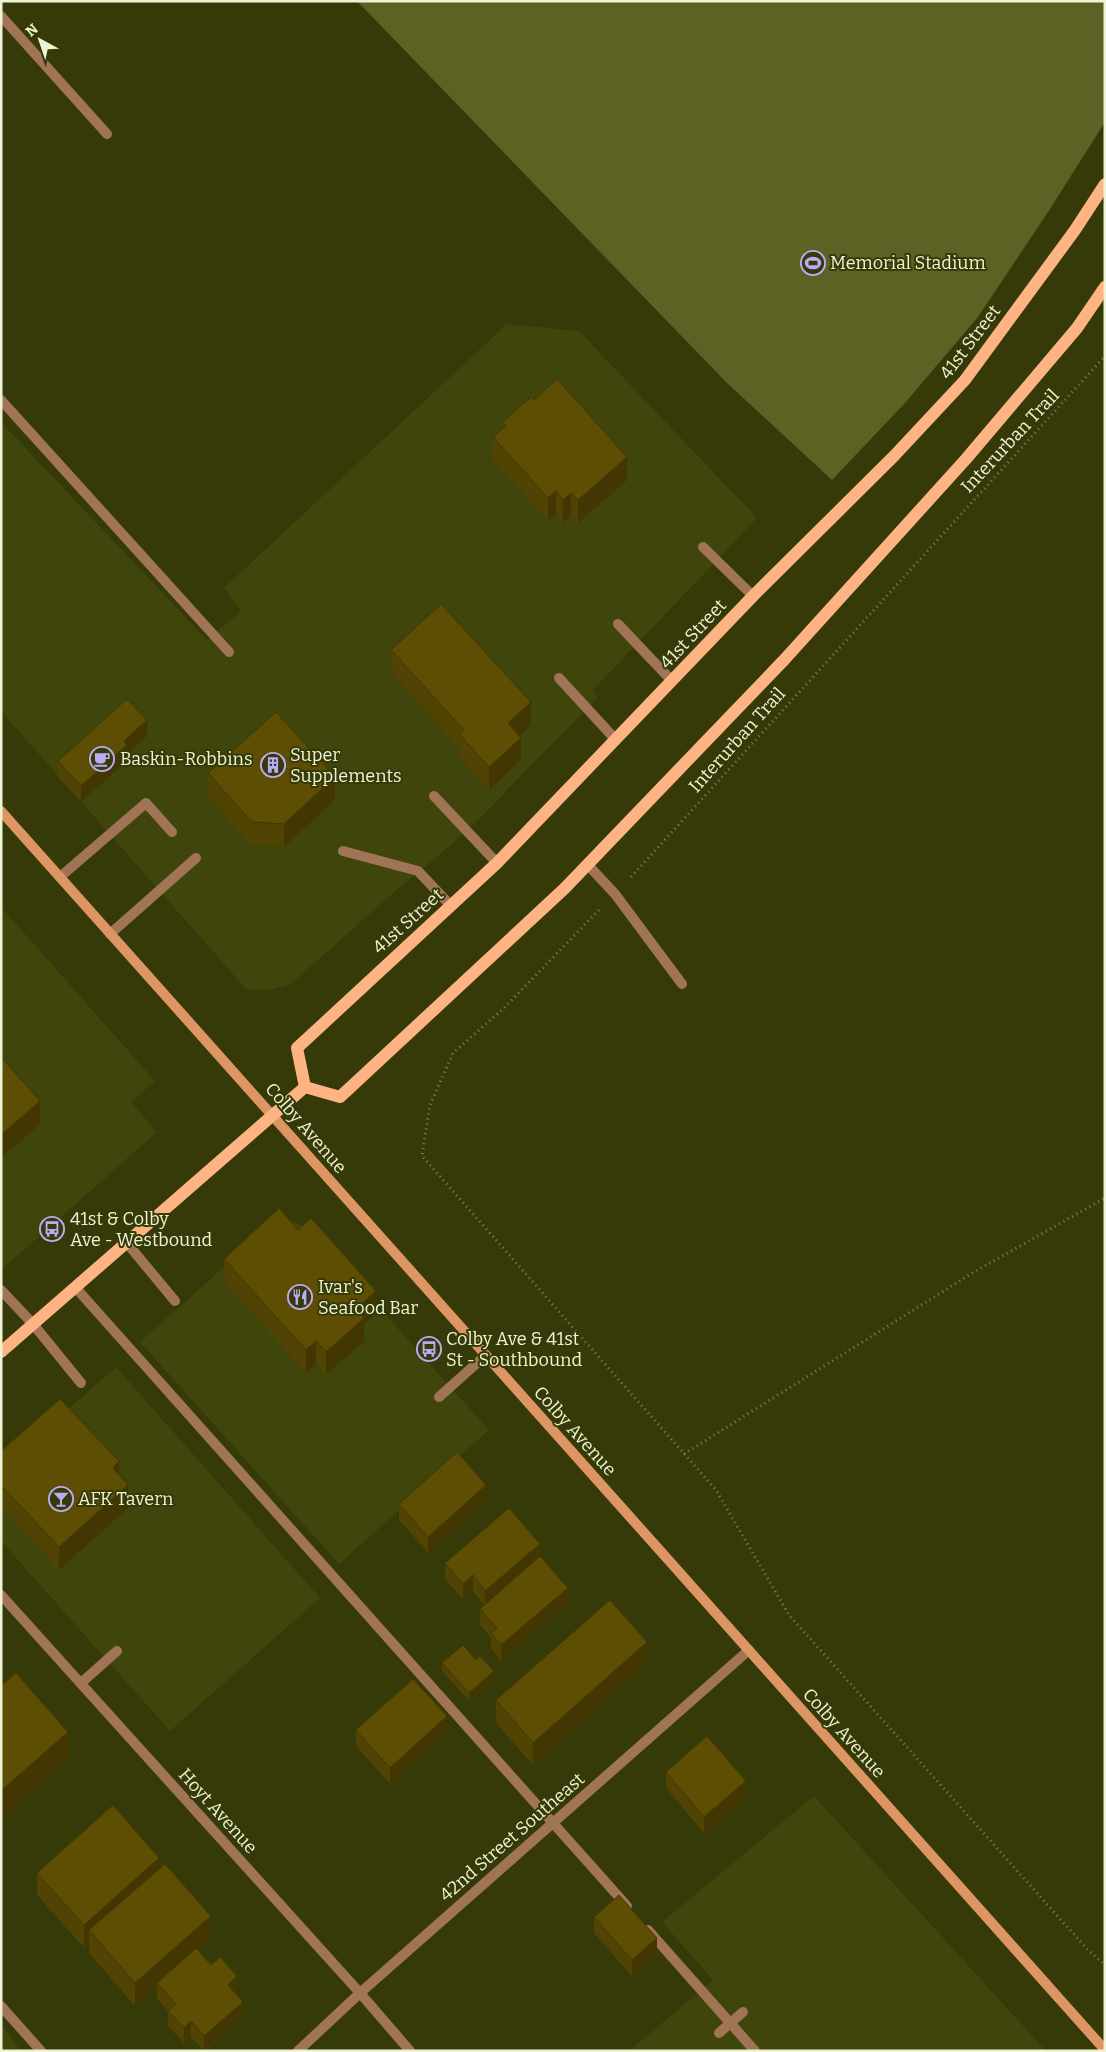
<svg xmlns="http://www.w3.org/2000/svg" width="1106" height="2052" font-family="Bitter,serif">
<style>
.built{fill:#3f450b}
.pitch{fill:#5b6224}
.lines{fill:none;stroke-linecap:round;stroke-linejoin:round}
.path{stroke:#7d8257;stroke-width:3;stroke-dasharray:1 4;stroke-linecap:butt}
.service{stroke:#a17455;stroke-width:10}
.minor{stroke:#a17455;stroke-width:10}
.tertiary{stroke:#a17455;stroke-width:10}
.secondary{stroke:#dd9563;stroke-width:10}
.primary{stroke:#feb482;stroke-width:12}
.wall{fill:#514303}
.shaded-wall{fill:#423702}
.building{fill:#5e4e03;stroke:#423702}
.labels{text-anchor:middle;stroke-width:4;stroke-linejoin:round;paint-order:stroke}
.poi-label{font-size:18px;fill:#eef3d3;stroke:#353a08;text-anchor:start}
.street-label{font-size:18px;fill:#eef3d3;stroke:#353a08}
</style>
<rect width="100%" height="100%" fill="#353a08"/>
<g class="built">
<polygon points="507,324 579,331 757,518 593,690 598,697 482,816 446,849 400,887 291,984 270,990 246,989 1,711 1,422 207,640 241,611 224,588"/>
<polygon points="1,907 155,1081 131,1102 157,1132 1,1270"/>
<polygon points="283,1218 307,1227 489,1430 339,1564 140,1342 271,1225"/>
<polygon points="116,1367 320,1598 170,1731 1,1541 1,1468"/>
<polygon points="814,1796 1046,2051 629,2051 713,1980 662,1922"/>
<polygon points="1,2024 17,2046 21,2051 1,2051"/>
</g>
<polygon class="pitch" points="357,1 1105,1 1105,122 1050,209 978,317 905,403 832,480 727,383"/>
<g class="lines">
<g class="path">
<polyline points="631,877 1105,356"/>
<polyline points="599,910 504,1008 453,1053 430,1105 422,1156 716,1490 789,1615 1087,1949 1105,1965"/>
<polyline points="684,1454 974,1272 1105,1198"/>
</g>
<g class="service">
<polyline points="1,400 229,652"/>
<polyline points="703,547 753,596"/>
<polyline points="618,624 672,681"/>
<polyline points="559,678 616,740"/>
<polyline points="434,796 497,863"/>
<polyline points="343,851 418,871 451,906"/>
<polyline points="588,865 615,894 682,984"/>
<polyline points="60,877 146,803 172,832"/>
<polyline points="110,934 196,858"/>
<polyline points="126,1242 175,1301"/>
<polyline points="75,1287 627,1906"/>
<polyline points="1,1290 33,1324 81,1383"/>
<polyline points="439,1397 486,1355"/>
<polyline points="81,1683 117,1651"/>
<polyline points="648,1930 755,2051"/>
<polyline points="1,2006 41,2051"/>
<polyline points="719,2033 743,2012"/>
</g>
<polyline class="minor" points="298,2051 360,1993 749,1650"/>
<g class="tertiary">
<polyline points="1,16 107,134"/>
<polyline points="1,1595 360,1993 410,2051"/>
</g>
<polyline class="secondary" points="1,811 1105,2050"/>
<g class="primary">
<polyline points="305,1087 297,1048 497,863 753,596 894,456 965,380 1075,230 1105,184"/>
<polyline points="305,1087 340,1097 565,888 784,660 966,459 1077,328 1105,287"/>
<polyline points="1,1352 305,1087"/>
</g>
</g>
<g class="wall">
<polygon points="534,400 627,480 578,523 571,515 563,523 556,514 548,521 493,460 493,437 503,428 503,422"/>
<polygon points="391,650 531,725 519,736 521,760 489,790 459,757 459,748 391,672"/>
<polygon points="147,736 127,754 127,761 81,802 58,777 58,761"/>
<polygon points="208,773 335,800 284,847 252,845 208,796"/>
<polygon points="298,1230 376,1313 364,1324 364,1341 326,1375 316,1364 306,1373 224,1282 224,1259"/>
<polygon points="1,1451 119,1475 128,1508 59,1570 1,1507"/>
<polygon points="486,1501 428,1553 399,1520 399,1504"/>
<polygon points="540,1557 568,1604 501,1661 491,1649 491,1638 480,1625 480,1609 484,1605 473,1591 463,1599 445,1579 445,1563"/>
<polygon points="442,1663 494,1679 469,1701 442,1671"/>
<polygon points="647,1665 533,1765 496,1723 496,1700"/>
<polygon points="356,1730 447,1732 390,1784 356,1746"/>
<polygon points="666,1772 746,1797 704,1833 666,1788"/>
<polygon points="159,1868 211,1939 198,1950 237,1992 235,1993 243,2017 205,2051 204,2051 191,2037 184,2043 168,2026 168,2011 157,1999 157,1986 135,2006 89,1953 89,1943 84,1948 37,1895 37,1873"/>
<polygon points="594,1917 657,1953 632,1976 594,1933"/>
</g>
<g class="shaded-wall">
<polygon points="627,457 627,480 578,523 578,500"/>
<polygon points="556,491 556,514 548,521 548,498"/>
<polygon points="571,493 571,515 563,523 563,500"/>
<polygon points="531,702 531,725 508,746 508,723"/>
<polygon points="147,720 147,736 127,754 127,761 81,802 81,786 124,741"/>
<polygon points="521,738 521,760 489,790 489,767"/>
<polygon points="335,777 335,800 284,847 284,824"/>
<polygon points="40,1101 40,1124 1,1158 1,1135"/>
<polygon points="376,1291 376,1313 364,1324 364,1341 326,1375 326,1352 356,1309"/>
<polygon points="316,1341 316,1364 306,1373 306,1350"/>
<polygon points="119,1461 119,1484 113,1468"/>
<polygon points="128,1485 128,1508 59,1570 59,1547"/>
<polygon points="486,1485 486,1501 428,1553 428,1537"/>
<polygon points="540,1544 540,1560 485,1606 485,1591"/>
<polygon points="473,1575 473,1591 463,1599 463,1584"/>
<polygon points="568,1588 568,1604 501,1661 501,1645"/>
<polygon points="647,1642 647,1665 533,1765 533,1743"/>
<polygon points="494,1671 494,1679 469,1701 469,1693"/>
<polygon points="447,1716 447,1732 390,1784 390,1768"/>
<polygon points="68,1732 68,1761 1,1820 1,1791"/>
<polygon points="746,1781 746,1797 704,1833 704,1817"/>
<polygon points="159,1858 159,1881 89,1930 89,1943 84,1948 84,1925"/>
<polygon points="211,1916 211,1939 159,1985 157,1983 157,1986 135,2006 135,1983"/>
<polygon points="657,1938 657,1953 632,1976 632,1960"/>
<polygon points="237,1976 237,1992 228,2001 228,1985"/>
<polygon points="243,2002 243,2017 204,2051 204,2036"/>
<polygon points="191,2021 191,2037 184,2043 184,2028"/>
</g>
<g class="building">
<polygon points="557,379 627,457 578,500 571,493 563,500 556,491 548,498 493,437 506,426 503,422 531,397 534,400"/>
<polygon points="441,604 531,702 508,723 521,738 489,767 459,734 464,730 391,650"/>
<polygon points="127,699 147,720 124,741 127,745 81,786 58,761"/>
<polygon points="276,712 335,777 284,824 252,822 208,773"/>
<polygon points="1,1057 40,1101 1,1135"/>
<polygon points="279,1208 298,1230 311,1218 376,1291 356,1309 364,1318 326,1352 316,1341 306,1350 224,1259"/>
<polygon points="60,1399 119,1461 113,1468 128,1485 59,1547 1,1485 1,1451"/>
<polygon points="457,1452 486,1485 428,1537 399,1504"/>
<polygon points="509,1508 540,1544 485,1591 473,1575 463,1584 445,1563"/>
<polygon points="540,1556 568,1588 501,1645 491,1633 497,1628 480,1609"/>
<polygon points="610,1600 647,1642 533,1743 496,1700"/>
<polygon points="463,1645 476,1660 480,1656 494,1671 469,1693 442,1663"/>
<polygon points="16,1673 68,1732 1,1791 1,1686"/>
<polygon points="413,1679 447,1716 390,1768 356,1730"/>
<polygon points="707,1736 746,1781 704,1817 666,1772"/>
<polygon points="113,1805 159,1858 84,1925 37,1873"/>
<polygon points="165,1864 211,1916 135,1983 89,1930"/>
<polygon points="619,1895 657,1938 632,1960 594,1917"/>
<polygon points="196,1948 211,1965 220,1957 237,1976 228,1985 243,2002 204,2036 191,2021 184,2028 168,2011 176,2004 157,1983"/>
</g>
<defs>
<symbol id="stadium-ring" viewBox="-11 -11 22 22"><circle r="9.5" fill="#353a08" stroke="#bcaaf5" stroke-width="1.5"/><path d="M0-5a6.5 5 0 1 0 0 10a6.5 5 0 1 0 0-10ZM-3.5-1.8h7v3.6h-7Z" fill="#bcaaf5"/></symbol>
<symbol id="cafe-ring" viewBox="-11 -11 22 22"><circle r="9.5" fill="#353a08" stroke="#bcaaf5" stroke-width="1.5"/><path d="M-5.5-4.5H6V0H3Q3 3.5 0 3.5H-2.5Q-5.5 3.5-5.5 0ZM3-3.2v2h1.7v-2ZM-6 4.5H4V6H-6Z" fill="#bcaaf5"/></symbol>
<symbol id="building-ring" viewBox="-11 -11 22 22"><circle r="9.5" fill="#353a08" stroke="#bcaaf5" stroke-width="1.5"/><path d="M-4-6H4V6H1V3H-1V6H-4ZM-2.5-4.3h1.7v1.8h-1.7ZM.8-4.3h1.7v1.8H.8ZM-2.5-1h1.7V.8h-1.7ZM.8-1h1.7V.8H.8Z" fill="#bcaaf5"/></symbol>
<symbol id="bus-ring" viewBox="-11 -11 22 22"><circle r="9.5" fill="#353a08" stroke="#bcaaf5" stroke-width="1.5"/><path d="M-5-6H5V4H4V6H2V4H-2V6H-4V4H-5ZM-3.5-4V0h7V-4ZM-3.5 1.2v1.5H-2V1.2ZM2 1.2v1.5H3.5V1.2Z" fill="#bcaaf5"/></symbol>
<symbol id="restaurant-ring" viewBox="-11 -11 22 22"><circle r="9.5" fill="#353a08" stroke="#bcaaf5" stroke-width="1.5"/><path d="M-5-6h1v4h1v-4h1v4h1v-4h1v5L-1.5 .5V6h-2V.5L-5-1ZM5-6V6H3V1.5H1.5Q1.5-4 5-6Z" fill="#bcaaf5"/></symbol>
<symbol id="bar-ring" viewBox="-11 -11 22 22"><circle r="9.5" fill="#353a08" stroke="#bcaaf5" stroke-width="1.5"/><path d="M-6-5H6L.8 .8V4.5H3.5V6h-7V4.5H-.8V.8Z" fill="#bcaaf5"/></symbol>
</defs>
<g fill-rule="evenodd">
<use href="#stadium-ring" x="799" y="249" width="28" height="28"/>
<use href="#cafe-ring" x="88" y="745" width="28" height="28"/>
<use href="#building-ring" x="259" y="751" width="28" height="28"/>
<use href="#bus-ring" x="38" y="1215" width="28" height="28"/>
<use href="#restaurant-ring" x="286" y="1283" width="28" height="28"/>
<use href="#bus-ring" x="415" y="1335" width="28" height="28"/>
<use href="#bar-ring" x="47" y="1485" width="28" height="28"/>
</g>
<g class="labels">
<g class="poi-label">
<text x="830" y="269">Memorial Stadium</text>
<text x="290" y="761">Super<tspan x="290" dy="21">Supplements</tspan></text>
<text x="120" y="765">Baskin-Robbins</text>
<text x="70" y="1225">41st &amp; Colby<tspan x="70" dy="21">Ave - Westbound</tspan></text>
<text x="318" y="1293">Ivar's<tspan x="318" dy="21">Seafood Bar</tspan></text>
<text x="446" y="1345">Colby Ave &amp; 41st<tspan x="446" dy="21">St - Southbound</tspan></text>
<text x="78" y="1505">AFK Tavern</text>
</g>
<g class="street-label">
<text transform="translate(970 342) rotate(-53)" y="6">41st Street</text>
<text transform="translate(1010 441) rotate(-47)" y="6">Interurban Trail</text>
<text transform="translate(693 634) rotate(-47)" y="6">41st Street</text>
<text transform="translate(737 740) rotate(-48)" y="6">Interurban Trail</text>
<text transform="translate(408 921) rotate(-42)" y="6">41st Street</text>
<text transform="translate(306 1128) rotate(49)" y="6">Colby Avenue</text>
<text transform="translate(575 1431) rotate(48)" y="6">Colby Avenue</text>
<text transform="translate(844 1733) rotate(48)" y="6">Colby Avenue</text>
<text transform="translate(218 1811) rotate(48)" y="6">Hoyt Avenue</text>
<text transform="translate(512 1837) rotate(-41)" y="6">42nd Street Southeast</text>
</g>
</g>
<rect width="1106" height="2052" fill="none" stroke="#eef3d3" stroke-width="5"/>
<g transform="translate(40 40) rotate(320)" stroke="#353a08" stroke-width="4" paint-order="stroke">
<path d="M0-4L9 19L0 12L-9 19Z" fill="#eef3d3"/>
<text y="-8" font-size="14" font-weight="bold" text-anchor="middle" fill="#eef3d3">N</text>
</g>
</svg>
